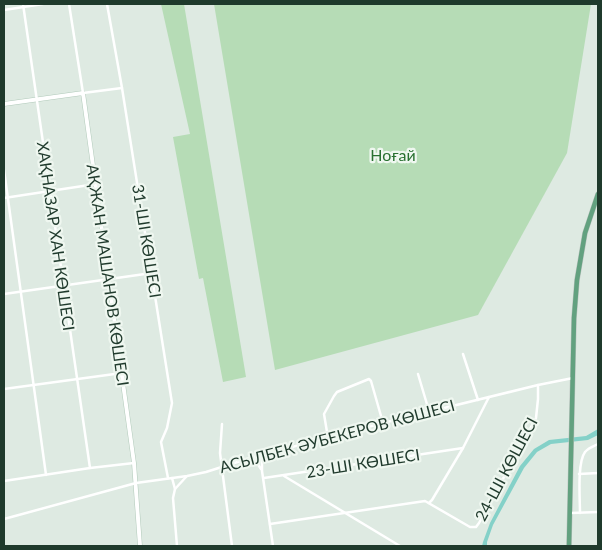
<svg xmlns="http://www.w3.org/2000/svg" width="602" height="550" font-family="Lato,sans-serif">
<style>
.green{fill:#b6dcb6}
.water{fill:#84d1c8}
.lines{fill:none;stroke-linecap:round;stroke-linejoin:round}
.secondary-casing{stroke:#b1caba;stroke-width:5}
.primary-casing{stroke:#bcc4c0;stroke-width:5.5}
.street{stroke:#fff;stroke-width:2.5}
.secondary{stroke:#fff;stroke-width:4}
.primary{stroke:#62a17f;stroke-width:4.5}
.labels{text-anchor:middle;stroke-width:4.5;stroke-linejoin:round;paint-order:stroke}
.park-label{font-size:16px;fill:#297131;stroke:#eff7f0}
.street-label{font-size:16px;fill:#1f3a2c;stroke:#eff7f0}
</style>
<rect width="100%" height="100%" fill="#deeae2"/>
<g class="green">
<polygon points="161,4 184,4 246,377 223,382 203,278 199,279 173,137 190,134"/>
<polygon points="214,4 591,4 567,153 478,315 275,370"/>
</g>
<polygon class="water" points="598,429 598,435 588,440 551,444 537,452 524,468 493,525 487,542 487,546 482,546 483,542 490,523 520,466 534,449 549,440 586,436"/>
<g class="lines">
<defs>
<polyline id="secondary" points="4,104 83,93 134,463 140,546"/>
<polyline id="primary" points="569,546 574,318 577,280 585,233 598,194"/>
</defs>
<use href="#secondary" class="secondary-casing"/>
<use href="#primary" class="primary-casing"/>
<g class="street">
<polyline points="23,4 90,468"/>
<polyline points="69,4 83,93 122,88"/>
<polyline points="107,4 122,88 172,403 167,428 161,442 168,478"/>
<polyline points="4,10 43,4"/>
<polyline points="4,170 46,475"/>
<polyline points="4,198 96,184"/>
<polyline points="4,294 152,273"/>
<polyline points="463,354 478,400"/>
<polyline points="418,374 429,411"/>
<polyline points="4,389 122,373"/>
<polyline points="222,424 220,453 232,546"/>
<polyline points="328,438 324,414 334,396 337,392 369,379 371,381 383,423"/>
<polyline points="262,455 262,471 273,546"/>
<polyline points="252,459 255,460 261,469"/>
<polyline points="579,474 598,473"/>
<polyline points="284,476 400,546"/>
<polyline points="172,478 175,489"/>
<polyline points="264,478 463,448"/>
<polyline points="4,481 90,468 134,463"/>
<polyline points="429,503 432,500 463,448 489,397"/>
<polyline points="571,513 598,512"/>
<path d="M 580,513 C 580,499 577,463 585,452 C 588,448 594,446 598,444"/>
<polyline points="4,519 136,483 187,476 206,472 250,458 383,423 538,385"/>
<polyline points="270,524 425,501 470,527 476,527 479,523 536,418 538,399 538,385 573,378"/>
<polyline points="177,546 173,498 175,489 186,477"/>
</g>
<use href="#secondary" class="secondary"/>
<use href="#primary" class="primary"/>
</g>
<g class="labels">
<g class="park-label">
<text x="393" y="161">Ноғай</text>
</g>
<g class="street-label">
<text transform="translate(56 236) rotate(82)" y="6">ХАҚНАЗАР ХАН КӨШЕСІ</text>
<text transform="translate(147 241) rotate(81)" y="6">31-ШІ КӨШЕСІ</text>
<text transform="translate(108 275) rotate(82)" y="6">АҚЖАН МАШАНОВ КӨШЕСІ</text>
<text transform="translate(337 436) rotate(-15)" y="6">АСЫЛБЕК ӘУБЕКЕРОВ КӨШЕСІ</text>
<text transform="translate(363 463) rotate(-9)" y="6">23-ШІ КӨШЕСІ</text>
<text transform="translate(506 469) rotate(-62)" y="6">24-ШІ КӨШЕСІ</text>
</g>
</g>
<rect width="602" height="550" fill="none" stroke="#1f3a2c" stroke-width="10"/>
</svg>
